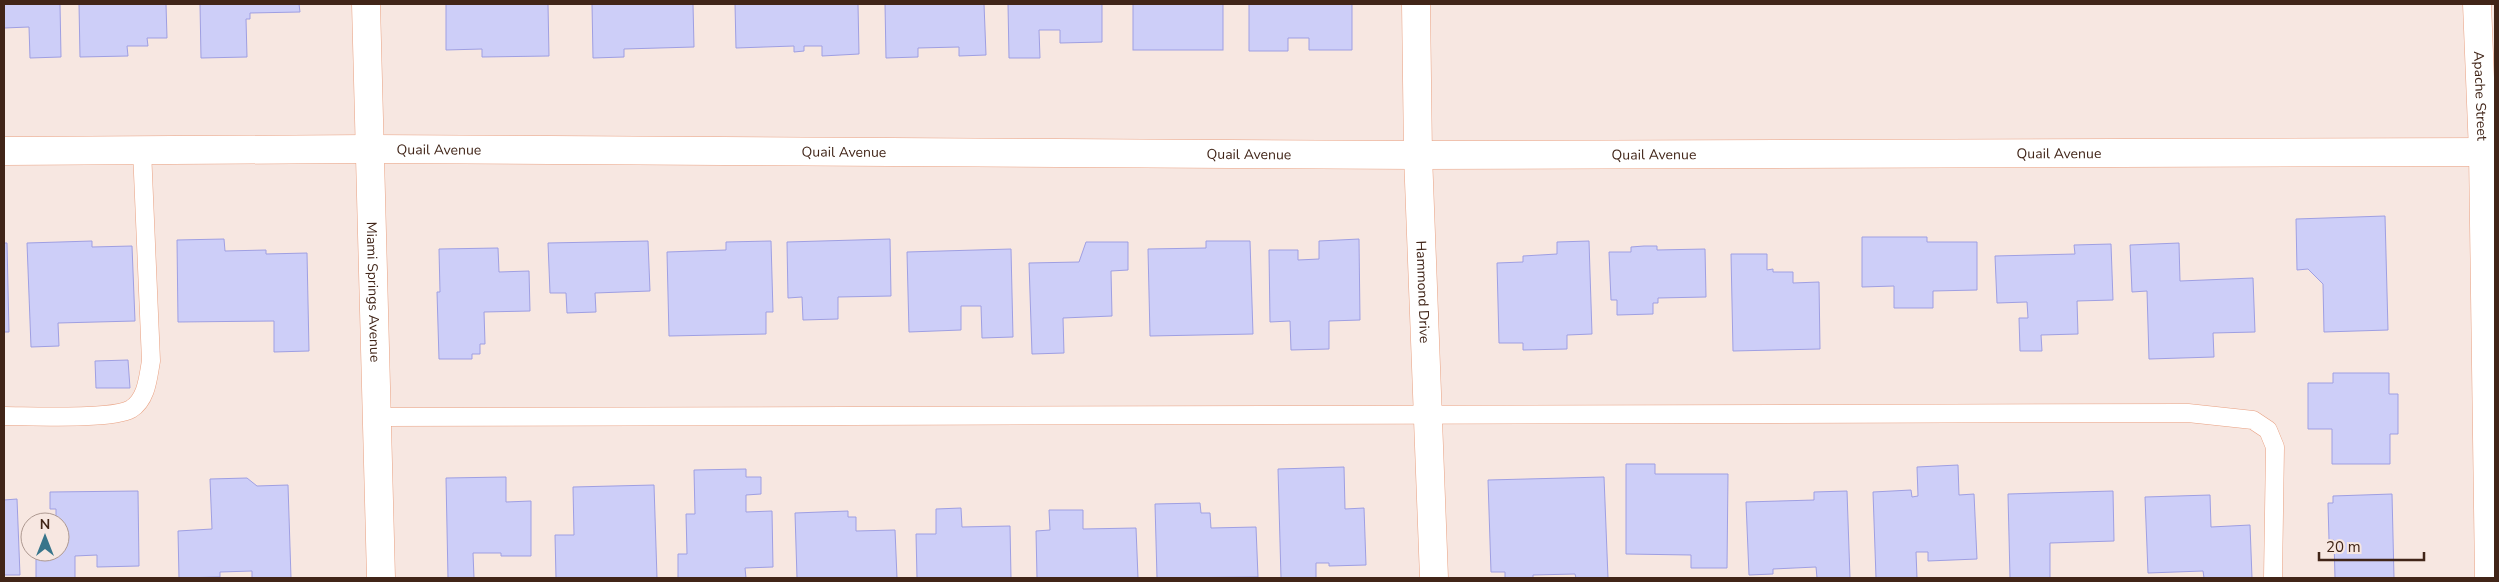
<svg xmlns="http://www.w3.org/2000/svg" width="2499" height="582" font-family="'Nunito Sans',sans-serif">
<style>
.building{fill:#cdcef8;stroke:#9f9fe2}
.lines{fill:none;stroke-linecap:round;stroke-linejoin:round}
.service-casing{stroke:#e9a080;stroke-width:19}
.minor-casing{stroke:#e9a080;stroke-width:29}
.service{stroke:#fff;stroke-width:18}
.minor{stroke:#fff;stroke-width:28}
.labels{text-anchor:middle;stroke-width:4.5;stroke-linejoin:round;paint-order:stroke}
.street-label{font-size:14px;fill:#412518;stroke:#f7e7e1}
</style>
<rect width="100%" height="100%" fill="#f7e7e1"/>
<g class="building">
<polygon points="4,4 60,4 61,57 30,58 29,27 4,28"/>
<polygon points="79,4 166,4 167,38 147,38 148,46 127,46 128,56 80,57"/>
<polygon points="200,4 299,4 300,12 250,13 250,19 246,19 247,57 201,58"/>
<polygon points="446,4 548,4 549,56 482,57 482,49 446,50"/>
<polygon points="592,4 693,4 694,47 624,49 624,57 593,58"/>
<polygon points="735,4 858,4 859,54 822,56 822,46 804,46 804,51 794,52 794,46 736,48"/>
<polygon points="885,4 984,4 986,55 959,56 959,47 918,48 918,57 886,58"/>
<polygon points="1008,4 1102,4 1102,42 1060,43 1060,30 1039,30 1040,58 1009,58"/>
<rect x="1133" y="4" width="90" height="46"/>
<polygon points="1249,4 1352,4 1352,50 1309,50 1309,38 1288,38 1288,51 1249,51"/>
<polygon points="2385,216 2388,330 2324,332 2323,284 2308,269 2297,270 2296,219"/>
<polygon points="1862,237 1927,237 1927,242 1977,242 1977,290 1933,291 1933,308 1894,308 1894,286 1862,287"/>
<polygon points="224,239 225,251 266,250 266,254 307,253 309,351 274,352 274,321 178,322 177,240"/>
<polygon points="890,239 891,296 838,297 838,319 803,320 802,297 788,298 787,242"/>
<polygon points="1359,239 1360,320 1329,321 1329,349 1291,350 1290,321 1270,322 1269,250 1298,250 1298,260 1319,259 1319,241"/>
<polygon points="92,241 92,247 132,246 135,321 58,323 59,346 31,347 27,243"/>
<polygon points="648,241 650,291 595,293 596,312 567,313 566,293 550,293 548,243"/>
<polygon points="771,241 773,312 766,312 766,334 669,336 667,252 726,250 726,242"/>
<polygon points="1206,241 1250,241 1253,334 1150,336 1148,249 1206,248"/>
<polygon points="1589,241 1592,334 1567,335 1567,349 1523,350 1523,343 1499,343 1497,263 1523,262 1523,256 1557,254 1557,242"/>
<polygon points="1086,242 1128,242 1128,270 1111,271 1112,316 1063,318 1064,353 1032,354 1029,263 1079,262"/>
<polygon points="4,243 7,243 9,332 4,332"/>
<polygon points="2179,243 2180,281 2253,278 2255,332 2213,333 2214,357 2149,359 2147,291 2132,292 2130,245"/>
<polygon points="2111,244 2113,300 2077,301 2078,334 2041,335 2042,351 2020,351 2019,318 2028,318 2027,302 1997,303 1995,256 2075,254 2074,245"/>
<polygon points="1644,246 1657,246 1657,250 1705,249 1706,297 1658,298 1658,303 1653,303 1653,314 1617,315 1617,300 1611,300 1609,252 1631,252 1631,247"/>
<polygon points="498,248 499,272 529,271 530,311 484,312 485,344 480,344 480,354 472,354 472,359 439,359 437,292 440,292 439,249"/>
<polygon points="1011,249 1013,337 982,338 981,306 961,306 961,330 909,332 907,252"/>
<polygon points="1731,254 1767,254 1767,270 1773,269 1773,272 1793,272 1793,283 1819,282 1820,349 1733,351"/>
<polygon points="128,360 130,388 96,388 95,361"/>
<polygon points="2333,373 2389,373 2389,394 2398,394 2398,434 2390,434 2390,464 2332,464 2332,429 2308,429 2308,383 2333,383"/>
<polygon points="1626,464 1655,464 1655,474 1728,474 1727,568 1691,568 1691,555 1626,554"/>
<polygon points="1958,465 1959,495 1974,494 1977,559 1928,561 1928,552 1916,552 1917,578 1876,578 1873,492 1911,490 1912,497 1918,496 1917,467"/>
<polygon points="1344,467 1345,509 1364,508 1366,565 1329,566 1329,563 1316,563 1316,578 1281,578 1278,469"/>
<polygon points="746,469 746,477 761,477 761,494 746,495 746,512 772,511 773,567 745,568 746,578 678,578 678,554 687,554 686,514 695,514 694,470"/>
<polygon points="506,477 506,502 531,501 531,556 501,556 501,553 473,553 474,578 448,578 446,478"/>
<polygon points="1604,477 1608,578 1576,578 1575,574 1533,575 1533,578 1505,578 1505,572 1491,572 1488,480"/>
<polygon points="247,478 257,486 288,485 291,578 252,578 252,571 220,572 220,577 179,578 178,531 212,529 210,479"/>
<polygon points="654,485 657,578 556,578 555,535 574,535 573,487"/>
<polygon points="138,491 139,566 97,567 97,555 75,556 75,578 36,578 36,552 60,552 60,522 56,522 56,509 50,509 50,492"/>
<polygon points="1847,491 1850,578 1817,578 1816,567 1773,569 1773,574 1749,575 1746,502 1814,500 1814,492"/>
<polygon points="2113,491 2114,541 2050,543 2050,578 2010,578 2008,494"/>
<polygon points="2392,494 2394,578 2335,578 2334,540 2329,540 2328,503 2333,503 2333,496"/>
<polygon points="2210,495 2211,527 2250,525 2252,578 2204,578 2203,571 2148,573 2145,497"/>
<polygon points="17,499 20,575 4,575 4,500"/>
<polygon points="1200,503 1201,513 1210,513 1211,528 1256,527 1258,577 1157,578 1155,504"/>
<polygon points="961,508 962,527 1010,526 1011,578 917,578 916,534 936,534 936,509"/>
<polygon points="1049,510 1083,510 1083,529 1136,528 1138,578 1037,578 1036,531 1050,530"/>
<polygon points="848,511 848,517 856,517 856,531 895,530 897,578 797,578 795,513"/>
</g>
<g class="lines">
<defs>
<g id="service">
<path d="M 4,416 C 30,416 112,420 131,409 C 147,399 148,377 151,361 L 142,150"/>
<polyline points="377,417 2188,413 2253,420 2268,430 2275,447 2273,578"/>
</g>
<g id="minor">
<path id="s1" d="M 366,4 L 381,578"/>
<path id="s2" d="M 1416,4 L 1418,155 L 1434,578"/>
<path id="s3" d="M 2477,4 L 2483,152 L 2489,578"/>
<path id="s4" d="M 4,151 L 370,149 L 1418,155 L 2495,152"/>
</g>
</defs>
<use href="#service" class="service-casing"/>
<use href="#minor" class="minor-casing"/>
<use href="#service" class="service"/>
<use href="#minor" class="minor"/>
</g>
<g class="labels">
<g class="street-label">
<text dy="5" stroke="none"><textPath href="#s3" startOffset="92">Apache Street</textPath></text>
<text dy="5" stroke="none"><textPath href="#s4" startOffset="435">Quail Avenue</textPath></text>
<text dy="5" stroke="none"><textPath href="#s4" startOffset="840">Quail Avenue</textPath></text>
<text dy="5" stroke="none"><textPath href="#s4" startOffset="1245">Quail Avenue</textPath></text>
<text dy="5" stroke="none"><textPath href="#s4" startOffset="2055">Quail Avenue</textPath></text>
<text dy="5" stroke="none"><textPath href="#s4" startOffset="1650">Quail Avenue</textPath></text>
<text dy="5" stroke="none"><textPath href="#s1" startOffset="288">Miami Springs Avenue</textPath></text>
<text dy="5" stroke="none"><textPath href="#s2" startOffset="288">Hammond Drive</textPath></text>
</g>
</g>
<rect width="2499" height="582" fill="none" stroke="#412518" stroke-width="10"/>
<g transform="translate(45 537)"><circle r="24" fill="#f7e7e1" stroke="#ae9991"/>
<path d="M0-4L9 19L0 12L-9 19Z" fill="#38758b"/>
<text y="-8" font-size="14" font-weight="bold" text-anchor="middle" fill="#412518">N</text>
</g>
<path d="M2319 552v8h105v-8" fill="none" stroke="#412518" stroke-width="2.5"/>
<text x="2326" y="552" font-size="15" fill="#412518" stroke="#f7e7e1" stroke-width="4" paint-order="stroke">20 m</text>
</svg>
